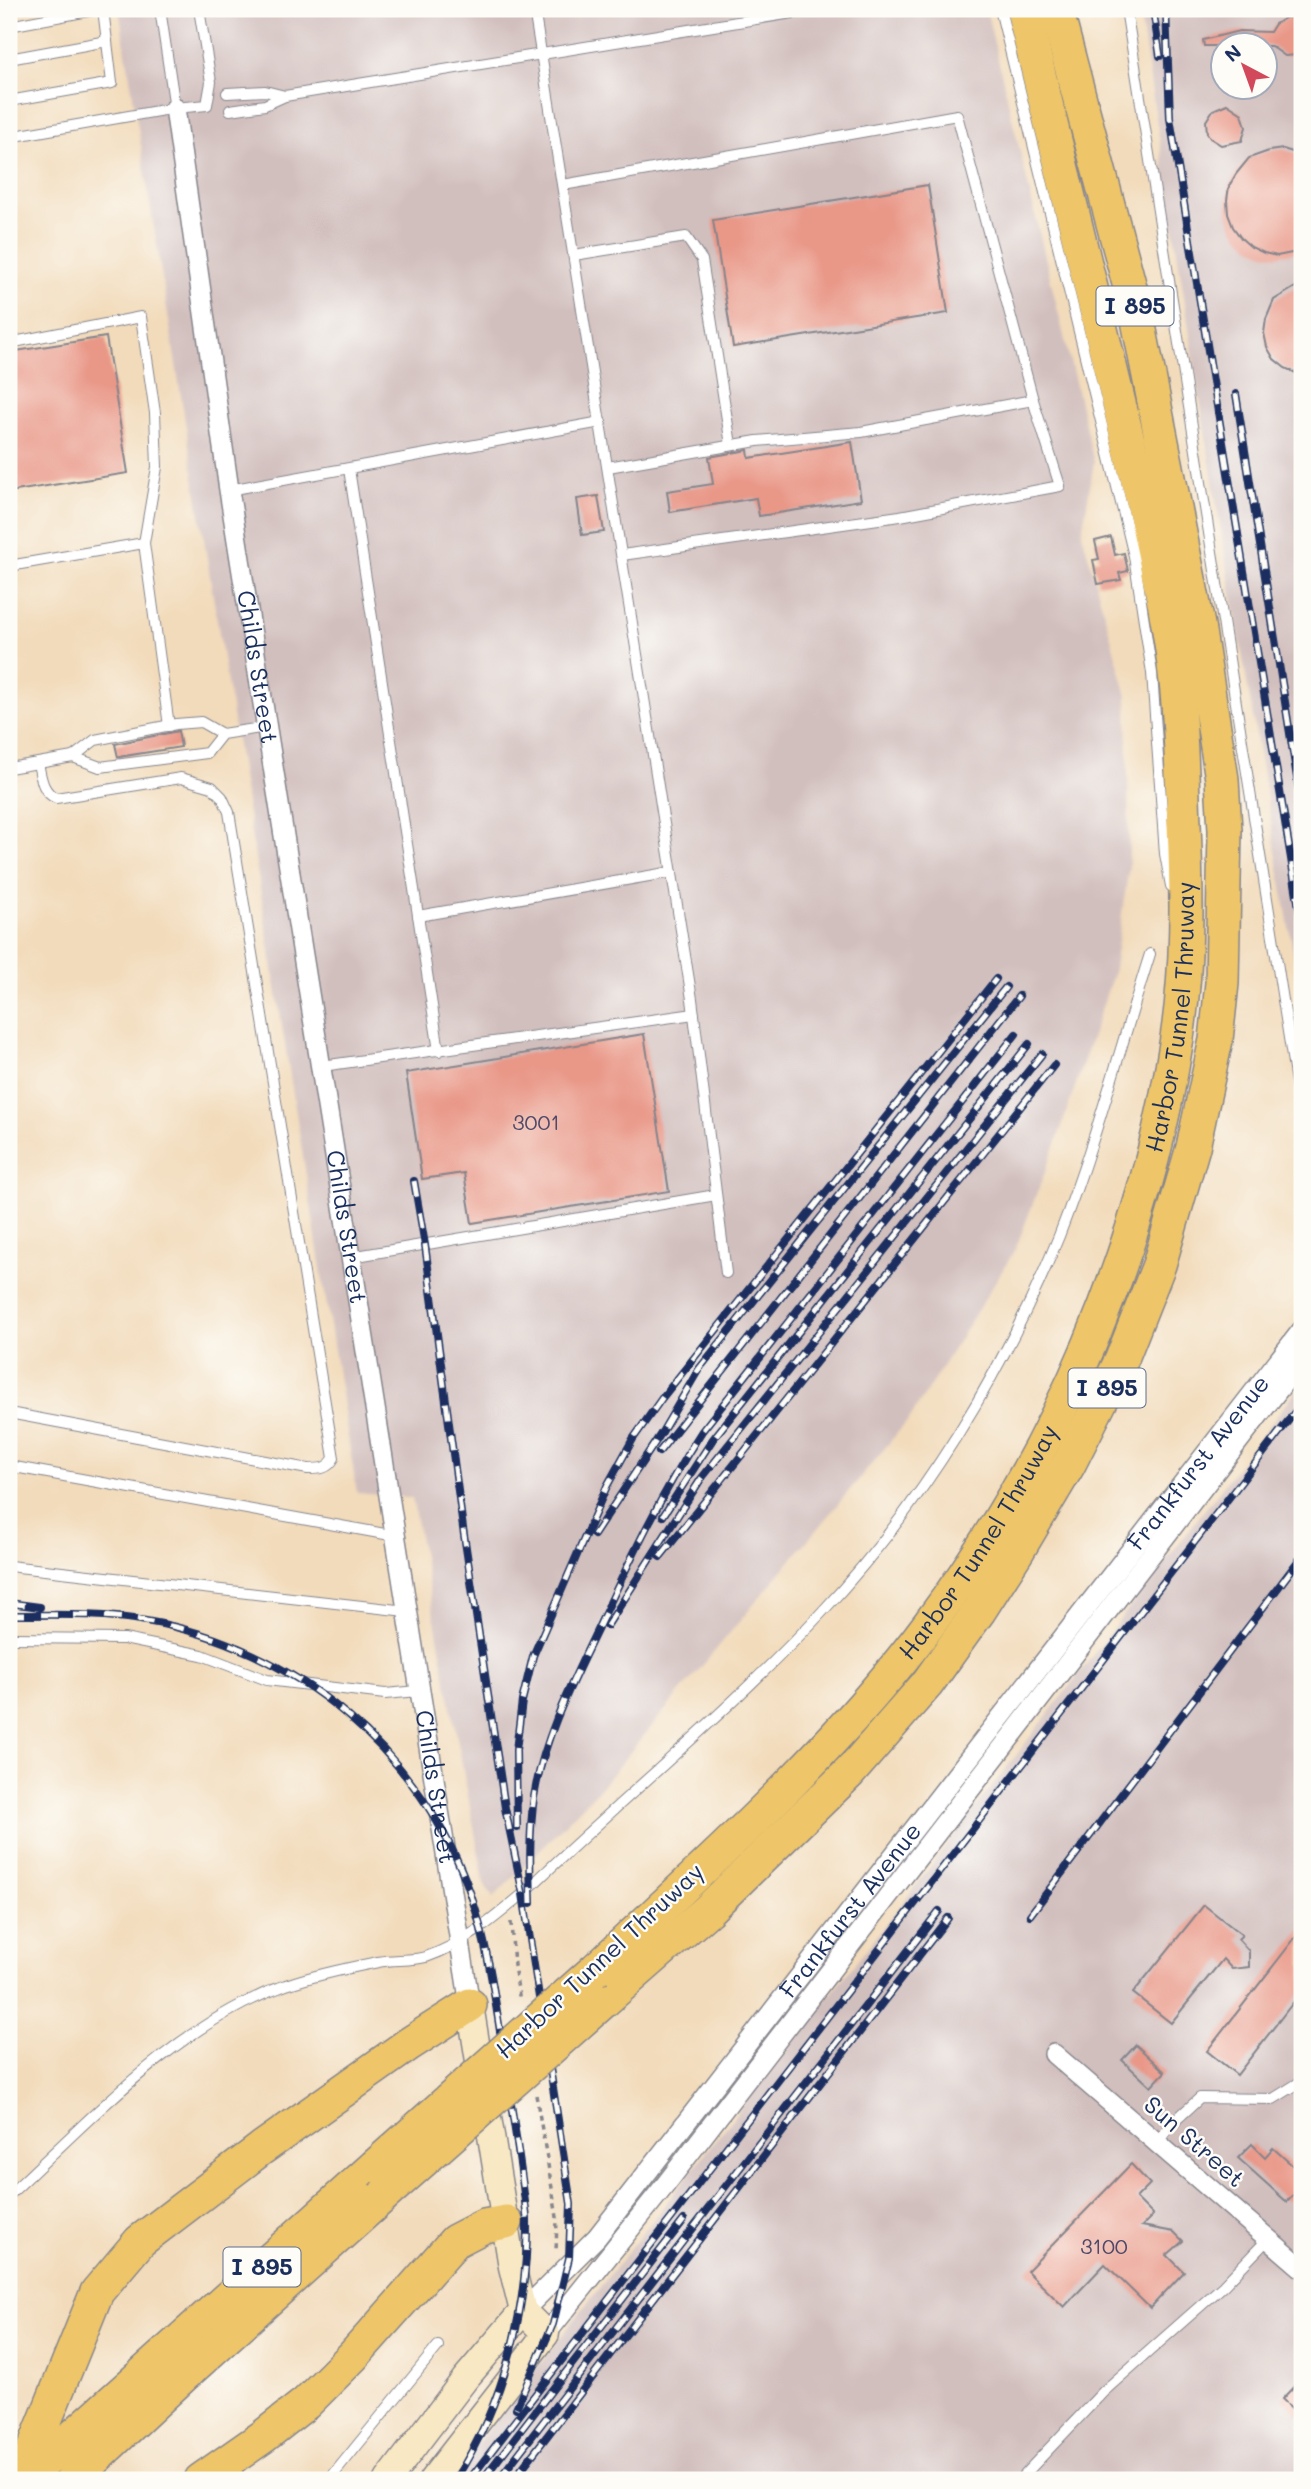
<svg xmlns="http://www.w3.org/2000/svg" width="1311" height="2489" font-family="Mali,sans-serif">
<style>
.industrial{fill:#d1bfbe;fill-rule:evenodd}
.building{fill:#e99888}
.lines{fill:none;stroke-linecap:round;stroke-linejoin:round}
.lane-casing{stroke:#86858c;stroke-width:12}
.street-casing{stroke:#86858c;stroke-width:22}
.secondary-casing{stroke:#86858c;stroke-width:29}
.highway-casing{stroke:#86858c;stroke-width:36}
.path{stroke:#86858c;stroke-width:3.5;stroke-dasharray:5 5;stroke-linecap:butt}
.lane{stroke:#fff;stroke-width:10}
.street{stroke:#fff;stroke-width:19}
.secondary{stroke:#f8e8c3;stroke-width:26}
.highway{stroke:#eec569;stroke-width:33}
.rail-casing{stroke:#1b2f5e;stroke-width:8}
.rail{stroke:#fdfcf7;stroke-width:5;stroke-dasharray:16;stroke-linecap:butt}
.highway-bridge-casing{stroke:#86858c;stroke-width:36;stroke-linecap:butt}
.highway-bridge{stroke:#eec569;stroke-width:33}
.labels{text-anchor:middle;stroke-width:5;stroke-linejoin:round;paint-order:stroke}
.number-label{font-size:21px;fill:#4e4968}
.shield{fill:#fdfcf7;stroke:#5f6c8c;stroke-width:2}
.shield-label{font-size:23px;font-weight:bold;fill:#1b2f5e}
.street-label{font-size:24px;fill:#1b2f5e;stroke:#fdfcf7}
</style>
<rect width="100%" height="100%" fill="#fdfcf7"/>
<filter id="ink" filterUnits="userSpaceOnUse"><feTurbulence type="fractalNoise" baseFrequency=".0143" numOctaves="2"/><feDisplacementMap in="SourceGraphic" scale="14" xChannelSelector="R" yChannelSelector="G"/><feConvolveMatrix kernelMatrix="1 2 1 2 8 2 1 2 1" color-interpolation-filters="sRGB"/></filter>
<filter id="wash" filterUnits="userSpaceOnUse"><feTurbulence type="fractalNoise" baseFrequency=".00686" numOctaves="4" result="noise"/><feDisplacementMap in="SourceGraphic" scale="28" xChannelSelector="R" yChannelSelector="G"/><feGaussianBlur stdDeviation="1.57" result="paint"/><feColorMatrix in="noise" values="0 0 0 0 0 0 0 0 0 0 0 0 0 0 0 0 0 1.4 0 .05"/><feComposite in="paint" operator="in"/></filter>
<g filter="url(#wash)">
<rect width="100%" height="100%" fill="#f2dbbb"/>
<g class="industrial">
<polygon points="119,9 986,9 1094,462 1082,533 1127,696 1129,866 1113,974 1055,1146 1015,1250 910,1418 599,1789 493,1898 485,1886 412,1498 357,1493"/>
<path d="M 1139,9 L 1302,9 L 1302,1003 L 1216,501 ZM 1224,46 L 1266,46 L 1266,88 L 1224,88 Z"/>
<polygon points="1302,1383 1302,2480 448,2480 912,1891"/>
</g>
<g id="blocks">
<g class="building">
<polygon points="1287,17 1302,21 1302,52 1297,55 1285,56 1271,46 1204,46 1203,40 1239,31 1270,32 1275,24"/>
<polygon points="1227,104 1242,114 1246,127 1242,141 1221,145 1210,138 1207,133 1206,121 1213,110"/>
<polygon points="1283,149 1302,155 1302,251 1277,256 1264,253 1251,247 1241,238 1233,227 1228,214 1227,200 1229,186 1236,174 1249,158 1269,151"/>
<polygon points="928,185 948,313 733,347 713,220"/>
<polygon points="1302,283 1302,376 1285,368 1274,359 1267,347 1264,333 1266,319 1274,300"/>
<polygon points="106,337 128,473 9,492 9,352"/>
<polygon points="852,442 861,500 759,516 756,498 670,512 667,491 713,484 709,457 748,450 749,458"/>
<polygon points="598,496 604,532 582,535 577,499"/>
<polygon points="1111,537 1115,555 1124,553 1128,571 1119,573 1121,580 1098,584 1093,560 1099,559 1095,541"/>
<polygon points="178,731 181,747 118,757 115,744"/>
<polygon points="644,1034 669,1191 472,1223 464,1173 422,1179 406,1073"/>
<polygon points="1204,1905 1242,1935 1238,1939 1249,1951 1249,1967 1232,1969 1223,1959 1171,2023 1133,1993"/>
<polygon points="1302,1929 1302,1991 1237,2075 1207,2051"/>
<polygon points="1136,2045 1165,2072 1151,2087 1122,2060"/>
<polygon points="1252,2144 1265,2157 1273,2148 1302,2174 1302,2186 1287,2202 1238,2158"/>
<polygon points="1131,2164 1150,2184 1136,2198 1153,2215 1142,2226 1174,2232 1183,2241 1167,2255 1184,2272 1150,2308 1105,2264 1064,2307 1027,2271"/>
<polygon points="1302,2378 1302,2418 1282,2399"/>
</g>
</g>
</g>
<g filter="url(#ink)">
<use href="#blocks" fill-opacity="0" stroke="#86858c" stroke-width="2"/>
<g class="lines">
<defs>
<g id="lane">
<polyline points="160,9 175,108"/>
<polyline points="534,9 692,999 726,1273"/>
<polyline points="1000,9 1134,556 1152,673 1165,854 1171,886"/>
<polyline points="1126,9 1302,1120"/>
<polyline points="9,26 99,9"/>
<polyline points="9,59 107,41"/>
<polyline points="227,93 265,91 285,96 265,105 230,110"/>
<polyline points="285,96 817,9"/>
<polyline points="9,101 112,83 103,9"/>
<polyline points="9,137 175,108 207,105 211,82 199,9"/>
<polyline points="563,185 957,115 1033,400"/>
<polyline points="574,255 686,237 702,260 731,445"/>
<polyline points="9,343 141,317 155,413 157,467 144,543"/>
<polyline points="608,467 757,441 861,432 1033,400 1060,486 900,516 622,555"/>
<polyline points="349,469 439,1051"/>
<polyline points="229,490 601,422"/>
<polyline points="9,566 144,543 169,726"/>
<polyline points="222,734 207,753 100,767 73,757 95,740 176,724 201,722 222,734 267,727"/>
<polyline points="9,768 73,757"/>
<polyline points="418,916 672,872"/>
<polyline points="322,1066 694,1014"/>
<polyline points="351,1257 716,1195"/>
<path d="M 9,1413 L 308,1469 C 320,1469 328,1469 334,1458 L 229,812 L 222,797 L 212,787 L 181,778 L 56,798 C 42,792 41,777 38,763"/>
<polyline points="9,1466 396,1536"/>
<polyline points="9,1566 406,1611"/>
<polyline points="9,1638 124,1639 202,1655 267,1680 385,1694 419,1691"/>
<polyline points="1157,2142 1178,2118 1200,2098 1273,2099 1302,2081"/>
<path d="M 9,2195 C 91,2119 177,2024 286,1985 C 315,1975 348,1968 378,1962 C 393,1959 411,1961 426,1957 C 464,1944 492,1920 523,1894 C 621,1799 729,1712 822,1612 C 923,1504 1003,1373 1059,1236 C 1095,1144 1120,1048 1150,954"/>
<polyline points="1024,2475 1104,2391 1223,2286 1269,2238"/>
<polyline points="329,2480 438,2346"/>
</g>
<g id="street">
<path id="s1" d="M 175,108 L 229,490 L 470,2005"/>
<polyline points="1054,2054 1302,2268"/>
<path id="s2" d="M 523,2311 L 597,2237 L 1302,1330"/>
<polyline points="546,2334 666,2184 1302,1359"/>
</g>
<g id="secondary">
<polyline points="388,2480 465,2379 523,2311"/>
<polyline points="432,2480 546,2334 523,2311 512,2267 470,2005"/>
</g>
<g id="highway">
<path id="s3" d="M 596,1969 C 711,1861 836,1750 930,1623 C 1058,1451 1144,1250 1177,1038 C 1188,967 1187,895 1184,823 C 1182,776 1181,728 1176,682 C 1170,624 1157,567 1145,510 L 1023,9"/>
<polyline points="604,2001 708,1910 850,1772 927,1684 979,1611 1018,1550 1069,1464 1121,1361 1159,1265 1193,1147 1216,1040 1222,983 1225,830 1222,779 1198,625 1136,310 1056,9"/>
<polyline points="21,2480 97,2292 140,2241 262,2148 409,2044 470,2005"/>
<polyline points="24,2480 375,2166"/>
<polyline points="72,2480 182,2377 381,2198"/>
<polyline points="201,2480 264,2436 306,2403 353,2356 455,2241 484,2226 506,2222"/>
</g>
</defs>
<use href="#lane" class="lane-casing"/>
<use href="#street" class="street-casing"/>
<use href="#secondary" class="secondary-casing"/>
<use href="#highway" class="highway-casing"/>
<g class="path">
<polyline points="511,1922 514,1966 520,2001"/>
<polyline points="536,2095 557,2217 556,2253"/>
</g>
<use href="#lane" class="lane"/>
<use href="#street" class="street"/>
<use href="#secondary" class="secondary"/>
<use href="#highway" class="highway"/>
<defs>
<g id="rail">
<polyline points="1153,9 1160,56"/>
<polyline points="1166,9 1170,118 1302,926"/>
<polyline points="1236,394 1302,809"/>
<polyline points="414,1181 425,1245 463,1528 505,1808 523,1894 571,2204 569,2258 553,2324 516,2408"/>
<polyline points="659,1452 1019,996"/>
<polyline points="663,1516 713,1439 1029,1044"/>
<polyline points="594,1535 662,1432 699,1369 1006,987"/>
<polyline points="660,1557 1054,1065"/>
<polyline points="9,1603 40,1607"/>
<path d="M 9,1615 C 55,1615 101,1613 146,1621 C 295,1646 422,1753 471,1895 C 488,1946 495,1998 503,2051 C 511,2107 521,2163 527,2219 C 528,2310 504,2403 455,2480"/>
<polyline points="607,1626 701,1479 1042,1054"/>
<polyline points="517,1828 516,1750 522,1701 533,1656 607,1486 633,1439 662,1398 996,979"/>
<path d="M 531,1903 C 530,1868 529,1832 534,1797 C 544,1735 574,1679 600,1624 C 631,1558 662,1492 702,1431 L 1016,1034"/>
<polyline points="1030,1915 1302,1556"/>
<polyline points="469,2480 1302,1403"/>
<polyline points="482,2480 684,2220"/>
<polyline points="498,2480 939,1911"/>
<polyline points="513,2480 948,1918"/>
</g>
</defs>
<use href="#rail" class="rail-casing"/>
<use href="#rail" class="rail"/>
<defs>
<g id="highway-bridge">
<polyline points="375,2166 596,1969"/>
<polyline points="381,2198 604,2001"/>
</g>
</defs>
<use href="#highway-bridge" class="highway-bridge-casing"/>
<use href="#highway-bridge" class="highway-bridge"/>
</g>
</g>
<g class="labels">
<g class="number-label">
<text x="536" y="1130">3001</text>
<text x="1104" y="2254">3100</text>
</g>
<g class="shield">
<rect x="1096.5" y="286.5" width="77" height="39" rx="5"/>
<rect x="1068.5" y="1368.5" width="77" height="39" rx="5"/>
<rect x="223.5" y="2247.5" width="77" height="39" rx="5"/>
</g>
<g class="shield-label">
<text x="1135" y="314">I 895</text>
<text x="1107" y="1396">I 895</text>
<text x="262" y="2275">I 895</text>
</g>
<g class="street-label">
<text dy="8" stroke="none"><textPath href="#s1" startOffset="565">Childs Street</textPath></text>
<text dy="8" stroke="none"><textPath href="#s3" startOffset="1143">Harbor Tunnel Thruway</textPath></text>
<text dy="8" stroke="none"><textPath href="#s1" startOffset="1132">Childs Street</textPath></text>
<text dy="8" stroke="none"><textPath href="#s2" startOffset="1085">Frankfurst Avenue</textPath></text>
<text dy="8" stroke="none"><textPath href="#s3" startOffset="576">Harbor Tunnel Thruway</textPath></text>
<text dy="8" stroke="none"><textPath href="#s1" startOffset="1699">Childs Street</textPath></text>
<text dy="8" stroke="none"><textPath href="#s2" startOffset="518">Frankfurst Avenue</textPath></text>
<text transform="translate(600 1961) rotate(-43)" y="8">Harbor Tunnel Thruway</text>
<text transform="translate(1194 2142) rotate(41)" y="8">Sun Street</text>
</g>
</g>
<rect width="1311" height="2489" fill="none" stroke="#fdfcf7" stroke-width="35"/>
<g transform="translate(1244 66) rotate(319)"><circle r="33" fill="#fdfcf7" stroke="#a3aaba" stroke-width="2"/>
<path d="M0-5L12 26L0 18L-12 26Z" fill="#d1495b"/>
<text y="-10" font-size="19" font-weight="bold" text-anchor="middle" fill="#1b2f5e">N</text>
</g>
</svg>
